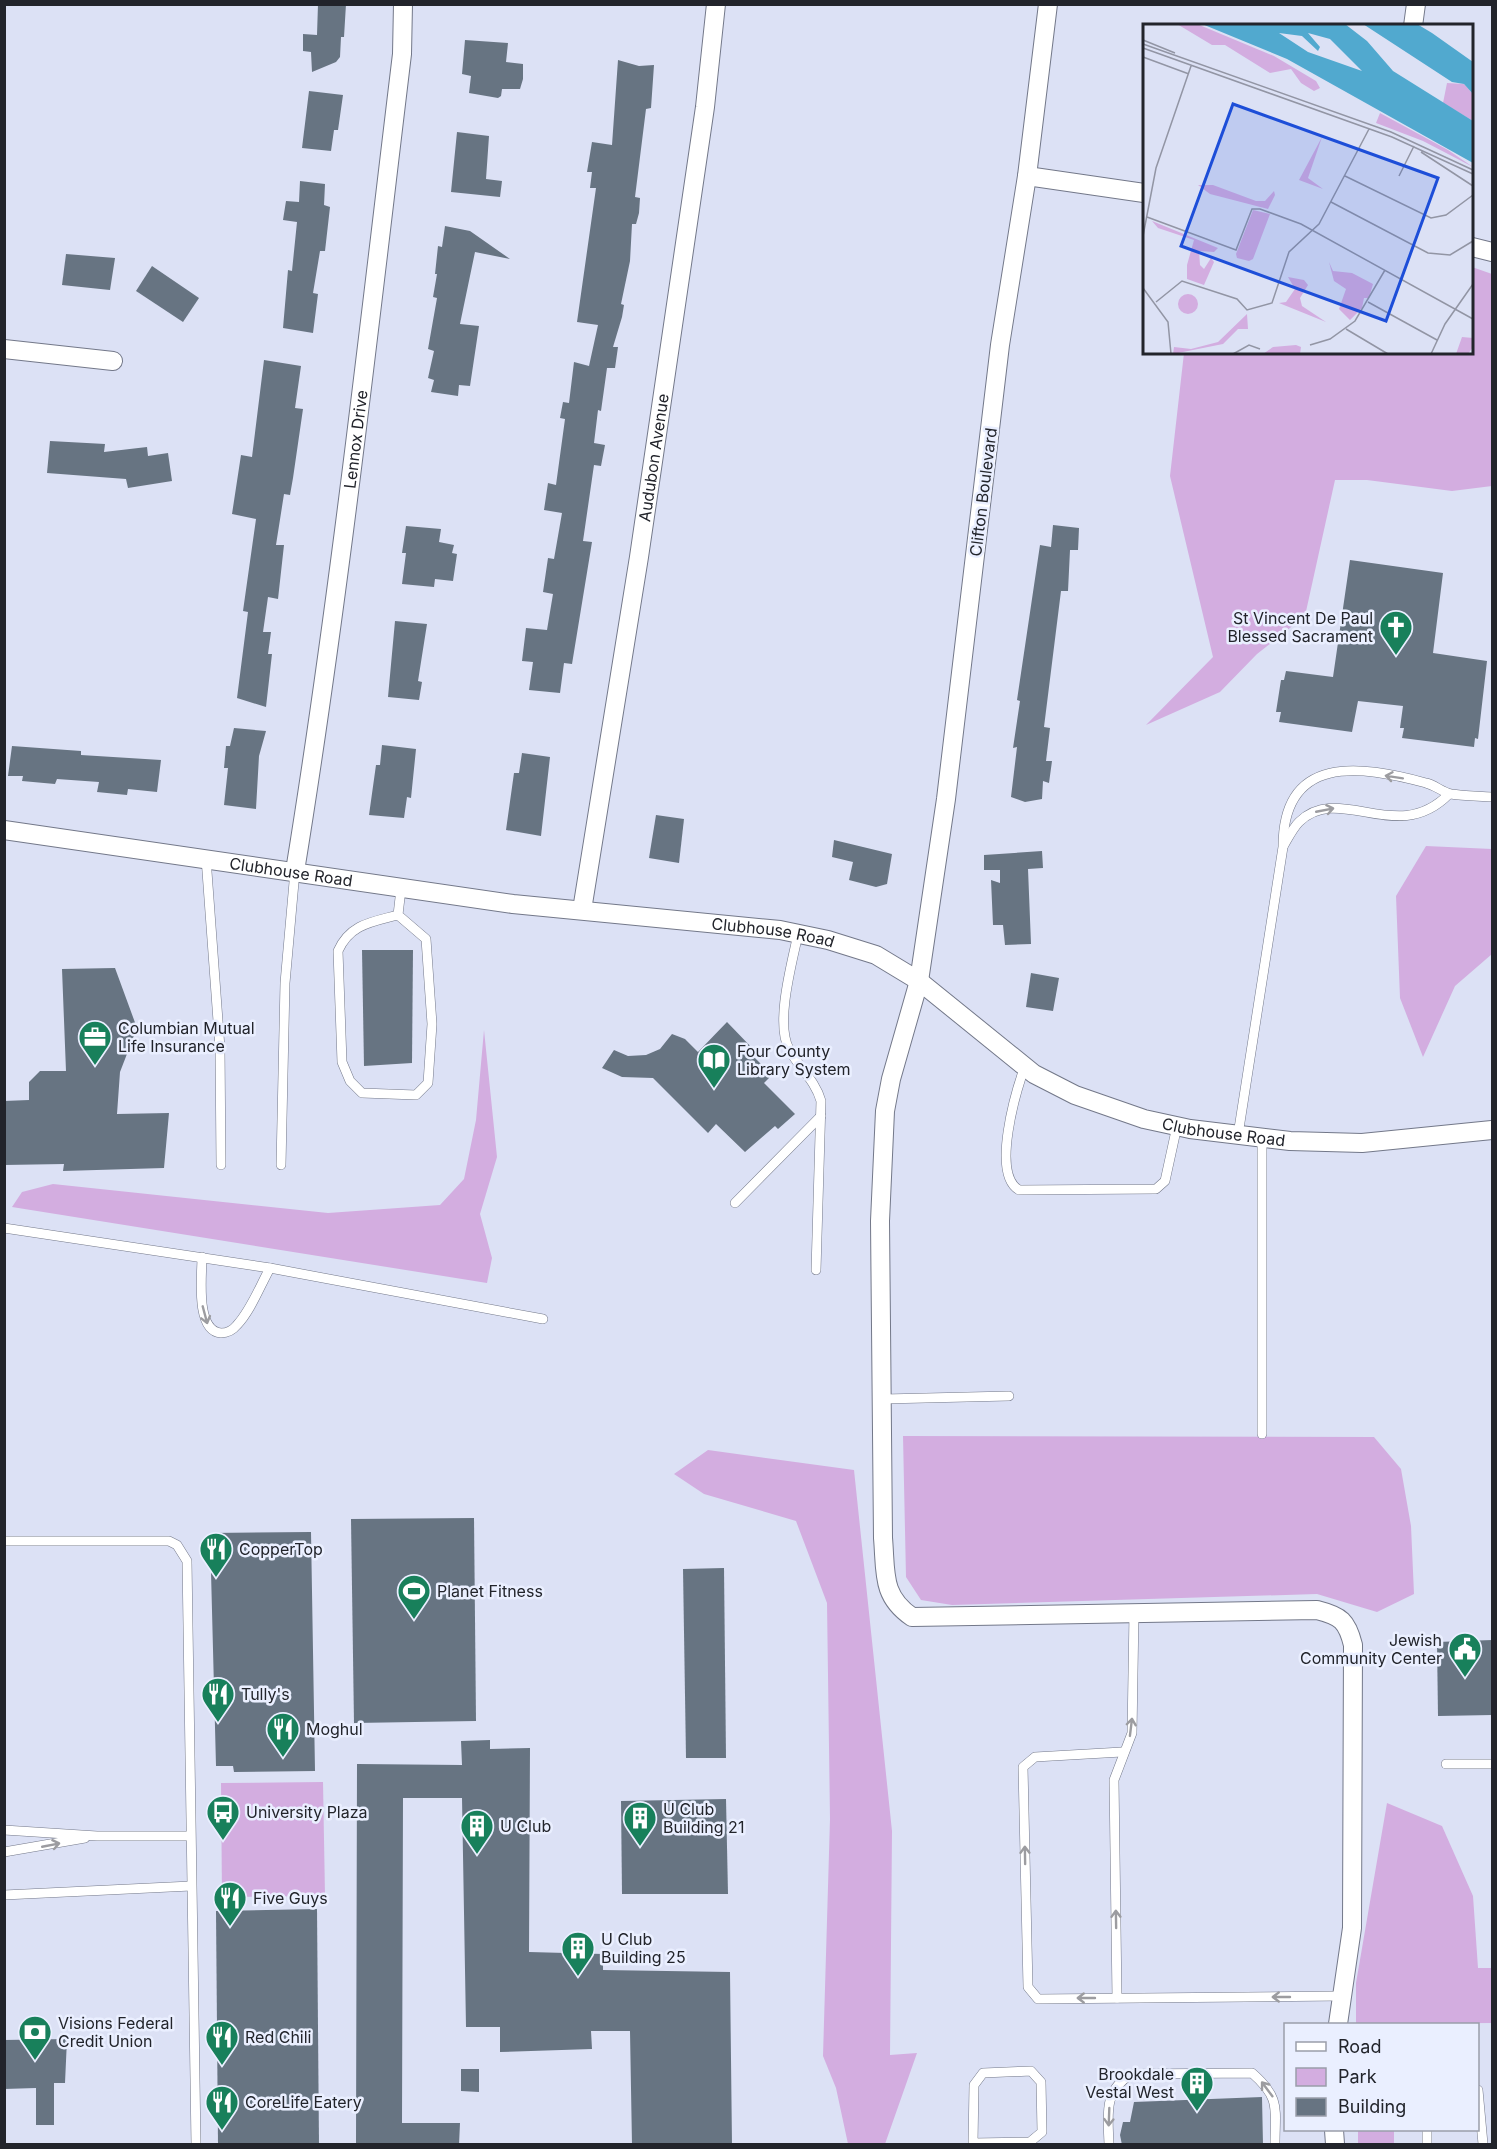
<svg xmlns="http://www.w3.org/2000/svg" width="1497" height="2149" font-family="Inter,sans-serif">
<style>
.green{fill:#d3ade0}
.building{fill:#677482}
.lines{fill:none;stroke-linecap:round;stroke-linejoin:round}
.service-casing{stroke:#737889;stroke-width:10}
.minor-casing{stroke:#737889;stroke-width:20}
.service{stroke:#fff;stroke-width:9}
.minor{stroke:#fff;stroke-width:18}
.oneway{stroke:#9c9ca0}
.labels{text-anchor:middle;stroke-width:5;stroke-linejoin:round;paint-order:stroke}
.street-label{font-size:16px;fill:#22242b;stroke:#eaefff}
.poi-label{font-size:16px;fill:#22242b;stroke:#eaefff;text-anchor:start}
.inset-road{fill:none;stroke:#9295a4;stroke-width:1.5}
.view{fill:#1d4ed8;fill-opacity:0.15;stroke:#1d4ed8;stroke-width:3}
.inset-edge{fill:none;stroke:#22242b;stroke-width:3}
</style>
<rect width="100%" height="100%" fill="#dce1f5"/>
<g class="green">
<polygon points="1472,267 1492,274 1492,486 1452,491 1367,480 1335,480 1305,616 1257,654 1220,692 1146,725 1213,657 1170,476 1184,353 1472,352"/>
<polygon points="1426,846 1492,849 1492,954 1455,986 1423,1057 1400,998 1396,896"/>
<polygon points="484,1030 497,1157 480,1214 492,1258 487,1283 12,1207 22,1192 53,1184 328,1213 440,1205 464,1179 476,1120"/>
<polygon points="903,1436 1374,1437 1401,1469 1411,1526 1414,1594 1377,1612 1317,1594 952,1605 921,1600 906,1577"/>
<polygon points="708,1450 854,1470 892,1831 890,2055 917,2053 885,2144 848,2144 836,2088 823,2056 830,1819 827,1603 796,1521 704,1494 674,1474"/>
<polygon points="323,1782 325,1896 222,1897 221,1783"/>
<polygon points="1387,1803 1442,1826 1473,1896 1478,1968 1492,1968 1492,2023 1356,2024 1356,1983"/>
<rect x="1358" y="2130" width="36" height="14"/>
</g>
<g class="building">
<polygon points="318,4 346,4 344,37 341,37 340,57 336,62 312,72 311,52 303,51 303,34 317,35"/>
<polygon points="465,40 508,43 506,62 523,64 523,79 520,89 502,89 501,96 498,98 469,93 471,76 462,74"/>
<polygon points="618,60 639,66 654,65 651,108 646,109 635,197 640,198 639,213 636,224 632,224 630,261 621,304 624,305 622,317 613,347 618,347 615,368 607,368 601,411 598,410 594,443 605,445 601,466 594,465 583,541 592,542 572,664 564,663 560,693 529,690 533,662 522,661 526,628 547,630 553,594 543,592 548,558 554,559 562,513 544,510 548,483 556,485 565,419 560,418 563,402 569,403 574,362 589,366 598,325 577,322 596,188 590,188 592,172 587,172 592,142 612,145"/>
<polygon points="309,91 343,95 338,130 334,130 331,151 302,148"/>
<polygon points="457,132 489,136 486,179 502,181 500,197 451,192"/>
<polygon points="300,181 325,184 324,205 330,207 325,251 320,251 313,293 318,294 313,333 283,328 288,270 292,271 297,222 283,220 286,201 299,202"/>
<polygon points="445,226 470,231 510,259 475,252 460,324 479,326 470,386 459,385 458,396 431,392 434,380 428,378 434,351 428,349 437,298 433,297 437,274 435,274 438,246 442,247"/>
<polygon points="66,254 115,258 110,290 62,285"/>
<polygon points="152,266 199,298 183,322 136,291"/>
<polygon points="264,360 301,366 295,408 303,409 293,478 290,495 284,494 276,545 284,545 278,599 268,597 263,632 271,632 268,654 272,654 266,707 237,698 248,612 243,611 256,519 232,514 241,455 252,457"/>
<polygon points="50,441 105,444 104,452 147,447 148,456 168,453 172,481 128,488 126,479 47,473"/>
<polygon points="1053,525 1079,528 1078,550 1070,550 1068,591 1061,591 1044,727 1050,728 1046,761 1052,761 1049,783 1043,781 1042,799 1025,802 1011,797 1017,747 1013,748 1020,701 1017,700 1040,545 1051,547"/>
<polygon points="406,526 441,529 439,542 454,545 452,553 457,554 453,581 435,579 434,587 402,584 406,553 402,553"/>
<polygon points="1350,560 1443,573 1433,653 1487,661 1478,739 1475,738 1474,747 1402,738 1404,728 1400,728 1403,706 1358,701 1352,732 1279,722 1281,712 1276,712 1281,680 1284,680 1286,671 1333,677"/>
<polygon points="395,621 427,624 418,681 422,682 419,700 388,697"/>
<polygon points="234,728 266,731 259,756 256,809 224,805 228,768 224,768 226,746 230,746"/>
<polygon points="382,745 416,749 411,798 407,797 404,818 369,815 376,765 380,765"/>
<polygon points="12,746 81,751 81,755 161,760 157,792 128,789 127,795 97,792 99,782 57,779 55,784 22,781 23,776 8,776"/>
<polygon points="522,753 550,757 541,836 506,830 514,773 519,773"/>
<polygon points="656,815 684,819 679,863 649,858"/>
<polygon points="834,840 892,854 887,884 876,887 849,880 853,862 832,857"/>
<polygon points="1042,851 1043,868 1028,869 1031,944 1005,945 1003,925 993,925 991,880 1000,883 1000,870 984,870 984,855"/>
<polygon points="362,950 413,950 412,1063 364,1066"/>
<polygon points="115,968 137,1028 120,1072 117,1114 169,1113 164,1168 63,1171 64,1164 4,1165 4,1101 29,1100 29,1082 40,1071 66,1071 62,969"/>
<polygon points="1031,973 1059,978 1053,1011 1026,1007"/>
<polygon points="727,1022 755,1051 751,1054 772,1075 764,1083 795,1114 778,1129 775,1126 745,1152 716,1124 708,1133 653,1078 622,1077 602,1068 614,1050 628,1056 646,1055 660,1049 672,1034 685,1039 698,1052"/>
<polygon points="474,1518 476,1721 354,1723 351,1519"/>
<polygon points="311,1532 315,1771 234,1772 233,1766 216,1766 210,1533"/>
<polygon points="724,1568 726,1758 686,1758 683,1569"/>
<polygon points="1492,1640 1492,1715 1438,1716 1437,1642"/>
<polygon points="490,1740 490,1749 530,1748 529,1952 603,1954 603,1970 730,1972 732,2145 632,2145 630,2031 591,2031 592,2049 500,2052 500,2027 466,2027 462,1798 403,1798 402,2123 460,2123 459,2145 356,2145 357,1764 462,1765 461,1741"/>
<polygon points="726,1799 728,1894 622,1894 621,1801"/>
<polygon points="317,1909 319,2145 218,2145 216,1911"/>
<polygon points="67,2039 65,2083 54,2083 54,2125 36,2125 36,2088 4,2089 4,2040"/>
<polygon points="461,2069 479,2069 479,2092 461,2091"/>
<polygon points="1262,2097 1263,2145 1122,2145 1120,2135 1123,2122 1130,2122 1134,2102"/>
</g>
<g class="lines">
<defs>
<g id="service">
<path d="M 1284,845 C 1288,838 1293,828 1299,822 C 1340,782 1397,847 1449,794"/>
<polyline points="206,858 220,1048 221,1165"/>
<path d="M 398,915 C 372,922 350,924 338,951 L 342,1062 L 350,1081 L 362,1093 L 416,1095 L 428,1083 L 432,1024 L 426,939 L 398,915 L 401,889"/>
<path d="M 798,934 C 792,963 775,1023 789,1049 C 799,1068 815,1080 821,1101 L 816,1270"/>
<path d="M 1025,1066 C 1016,1091 991,1174 1019,1190 L 1156,1189 L 1165,1181 L 1177,1126"/>
<path d="M 1238,1135 L 1283,847 C 1283,754 1359,765 1426,783 C 1435,785 1442,792 1451,794 C 1464,796 1479,796 1492,797"/>
<polyline points="1262,1138 1262,1434"/>
<polyline points="281,1165 285,983 295,871"/>
<polyline points="735,1203 821,1116"/>
<polyline points="4,1228 270,1268 543,1319"/>
<path d="M 202,1257 C 202,1275 195,1331 221,1333 C 228,1333 233,1330 237,1325 C 251,1310 260,1286 270,1268"/>
<polyline points="884,1399 1009,1396"/>
<polyline points="4,1541 169,1541 177,1545 187,1561 196,2144"/>
<polyline points="1122,1752 1035,1757 1023,1767 1028,1987 1038,1999 1340,1996"/>
<polyline points="1446,1764 1492,1764"/>
<polyline points="4,1830 97,1836 190,1836"/>
<polyline points="4,1852 85,1838"/>
<polyline points="4,1895 191,1886"/>
<polyline points="1117,1998 1114,1780 1132,1733 1134,1613"/>
<polyline points="1478,2090 1483,2144"/>
<polyline points="973,2143 1030,2142 1042,2132 1041,2082 1031,2071 983,2073 974,2085 973,2143 973,2144"/>
<path d="M 1109,2144 C 1108,2115 1103,2090 1132,2074 L 1252,2073 C 1281,2098 1275,2109 1275,2144"/>
<polyline points="1427,2144 1427,2130"/>
</g>
<g id="minor">
<path d="M 1048,4 L 1027,176 L 1000,345 L 946,799 L 919,981 L 891,1079 L 885,1111 L 880,1221 L 883,1538 C 886,1572 881,1596 912,1617 L 1317,1610 C 1341,1616 1347,1621 1353,1645 L 1352,1928 L 1338,2024"/>
<polyline points="1413,26 1416,4"/>
<polyline points="1027,176 1144,193"/>
<polyline points="1472,247 1492,252"/>
<polyline points="4,349 113,361"/>
<path id="s1" d="M 4,830 L 513,904 L 780,930 L 828,940 L 876,955 L 919,981 L 1034,1074 L 1075,1095 L 1144,1119 L 1190,1129 L 1290,1141 L 1362,1143 L 1492,1130"/>
<path id="s2" d="M 295,871 C 339,600 369,327 402,54 L 403,4"/>
<path id="s3" d="M 582,910 L 639,557 L 705,107 L 716,4"/>
<polyline points="1334,2130 1335,2144"/>
</g>
</defs>
<use href="#service" class="service-casing"/>
<use href="#minor" class="minor-casing"/>
<use href="#service" class="service"/>
<use href="#minor" class="minor"/>
</g>
<defs><path id="oneway-shaft" d="M-6 0H5M1.5-3L5.5 0L1.5 3" fill="none" stroke-width="1.6" stroke-linecap="round" stroke-linejoin="round" transform="scale(1.5)"/></defs>
<g class="oneway">
<use href="#oneway-shaft" transform="translate(1394 777) rotate(-171)"/>
<use href="#oneway-shaft" transform="translate(1325 810) rotate(-11)"/>
<use href="#oneway-shaft" transform="translate(205 1315) rotate(75)"/>
<use href="#oneway-shaft" transform="translate(1131 1727) rotate(-83)"/>
<use href="#oneway-shaft" transform="translate(51 1845) rotate(-11)"/>
<use href="#oneway-shaft" transform="translate(1025 1855) rotate(-91)"/>
<use href="#oneway-shaft" transform="translate(1116 1919) rotate(-91)"/>
<use href="#oneway-shaft" transform="translate(1281 1997) rotate(180)"/>
<use href="#oneway-shaft" transform="translate(1086 1998) rotate(180)"/>
<use href="#oneway-shaft" transform="translate(1267 2089) rotate(-127)"/>
<use href="#oneway-shaft" transform="translate(1109 2117) rotate(92)"/>
</g>
<defs>
<symbol id="church-pin" viewBox="-11 -11 22 30"><path d="M0 17L-7.5 6A9.5 9.5 0 1 1 7.5 6Z" fill="#18805b" stroke="#eaefff"/><path d="M-1.2-6h2.4v3.5h3.3v2.4h-3.3V6h-2.4V-.1h-3.3v-2.4h3.3Z" fill="#fff"/></symbol>
<symbol id="office-pin" viewBox="-11 -11 22 30"><path d="M0 17L-7.5 6A9.5 9.5 0 1 1 7.5 6Z" fill="#18805b" stroke="#eaefff"/><path d="M-6-3h4V-5.5h4V-3h4V5H-6ZM-1-4.5V-3h2v-1.5ZM-6 0V1H6V0Z" fill="#fff"/></symbol>
<symbol id="library-pin" viewBox="-11 -11 22 30"><path d="M0 17L-7.5 6A9.5 9.5 0 1 1 7.5 6Z" fill="#18805b" stroke="#eaefff"/><path d="M-6-4Q-3-5.5-.7-3.5V5Q-3 3-6 4ZM6-4Q3-5.5 .7-3.5V5Q3 3 6 4Z" fill="#fff"/></symbol>
<symbol id="restaurant-pin" viewBox="-11 -11 22 30"><path d="M0 17L-7.5 6A9.5 9.5 0 1 1 7.5 6Z" fill="#18805b" stroke="#eaefff"/><path d="M-5-6h1v4h1v-4h1v4h1v-4h1v5L-1.5 .5V6h-2V.5L-5-1ZM5-6V6H3V1.5H1.5Q1.5-4 5-6Z" fill="#fff"/></symbol>
<symbol id="stadium-pin" viewBox="-11 -11 22 30"><path d="M0 17L-7.5 6A9.5 9.5 0 1 1 7.5 6Z" fill="#18805b" stroke="#eaefff"/><path d="M0-5a6.5 5 0 1 0 0 10a6.5 5 0 1 0 0-10ZM-3.5-1.8h7v3.6h-7Z" fill="#fff"/></symbol>
<symbol id="civic-pin" viewBox="-11 -11 22 30"><path d="M0 17L-7.5 6A9.5 9.5 0 1 1 7.5 6Z" fill="#18805b" stroke="#eaefff"/><path d="M-.6-6.5H3V-4.5H.6V-3L4-1V1h2V6H-6V1h2V-1L-.6-3ZM-1.2 2.5V6h2.4V2.5Z" fill="#fff"/></symbol>
<symbol id="bus-pin" viewBox="-11 -11 22 30"><path d="M0 17L-7.5 6A9.5 9.5 0 1 1 7.5 6Z" fill="#18805b" stroke="#eaefff"/><path d="M-5-6H5V4H4V6H2V4H-2V6H-4V4H-5ZM-3.5-4V0h7V-4ZM-3.5 1.2v1.5H-2V1.2ZM2 1.2v1.5H3.5V1.2Z" fill="#fff"/></symbol>
<symbol id="building-pin" viewBox="-11 -11 22 30"><path d="M0 17L-7.5 6A9.5 9.5 0 1 1 7.5 6Z" fill="#18805b" stroke="#eaefff"/><path d="M-4-6H4V6H1V3H-1V6H-4ZM-2.5-4.3h1.7v1.8h-1.7ZM.8-4.3h1.7v1.8H.8ZM-2.5-1h1.7V.8h-1.7ZM.8-1h1.7V.8H.8Z" fill="#fff"/></symbol>
<symbol id="bank-pin" viewBox="-11 -11 22 30"><path d="M0 17L-7.5 6A9.5 9.5 0 1 1 7.5 6Z" fill="#18805b" stroke="#eaefff"/><path d="M-6-4H6V4H-6ZM0-2.3a2.3 2.3 0 1 0 0 4.6a2.3 2.3 0 1 0 0-4.6Z" fill="#fff"/></symbol>
</defs>
<g fill-rule="evenodd">
<use href="#church-pin" x="1377" y="608" width="38" height="52"/>
<use href="#office-pin" x="76" y="1018" width="38" height="52"/>
<use href="#library-pin" x="695" y="1041" width="38" height="52"/>
<use href="#restaurant-pin" x="197" y="1530" width="38" height="52"/>
<use href="#stadium-pin" x="395" y="1572" width="38" height="52"/>
<use href="#civic-pin" x="1446" y="1630" width="38" height="52"/>
<use href="#restaurant-pin" x="199" y="1675" width="38" height="52"/>
<use href="#restaurant-pin" x="264" y="1710" width="38" height="52"/>
<use href="#bus-pin" x="204" y="1793" width="38" height="52"/>
<use href="#building-pin" x="621" y="1799" width="38" height="52"/>
<use href="#building-pin" x="458" y="1807" width="38" height="52"/>
<use href="#restaurant-pin" x="211" y="1879" width="38" height="52"/>
<use href="#building-pin" x="559" y="1929" width="38" height="52"/>
<use href="#bank-pin" x="16" y="2013" width="38" height="52"/>
<use href="#restaurant-pin" x="203" y="2018" width="38" height="52"/>
<use href="#building-pin" x="1178" y="2064" width="38" height="52"/>
<use href="#restaurant-pin" x="203" y="2083" width="38" height="52"/>
</g>
<g class="labels">
<g class="street-label">
<text dy="6" stroke="none"><textPath href="#s2" startOffset="436">Lennox Drive</textPath></text>
<text dy="6" stroke="none"><textPath href="#s3" startOffset="458">Audubon Avenue</textPath></text>
<text transform="translate(983 492) rotate(-83)" y="6">Clifton Boulevard</text>
<text dy="6" stroke="none"><textPath href="#s1" startOffset="290">Clubhouse Road</textPath></text>
<text dy="6" stroke="none"><textPath href="#s1" startOffset="776">Clubhouse Road</textPath></text>
<text dy="6" stroke="none"><textPath href="#s1" startOffset="1280">Clubhouse Road</textPath></text>
</g>
<g class="poi-label">
<text x="1373" y="624" text-anchor="end">St Vincent De Paul<tspan x="1373" dy="18">Blessed Sacrament</tspan></text>
<text x="118" y="1034">Columbian Mutual<tspan x="118" dy="18">Life Insurance</tspan></text>
<text x="737" y="1057">Four County<tspan x="737" dy="18">Library System</tspan></text>
<text x="239" y="1555">CopperTop</text>
<text x="437" y="1597">Planet Fitness</text>
<text x="1442" y="1646" text-anchor="end">Jewish<tspan x="1442" dy="18">Community Center</tspan></text>
<text x="241" y="1700">Tully's</text>
<text x="306" y="1735">Moghul</text>
<text x="663" y="1815">U Club<tspan x="663" dy="18">Building 21</tspan></text>
<text x="246" y="1818">University Plaza</text>
<text x="500" y="1832">U Club</text>
<text x="253" y="1904">Five Guys</text>
<text x="601" y="1945">U Club<tspan x="601" dy="18">Building 25</tspan></text>
<text x="58" y="2029">Visions Federal<tspan x="58" dy="18">Credit Union</tspan></text>
<text x="245" y="2043">Red Chili</text>
<text x="1174" y="2080" text-anchor="end">Brookdale<tspan x="1174" dy="18">Vestal West</tspan></text>
<text x="245" y="2108">CoreLife Eatery</text>
</g>
</g>
<g transform="translate(1143 24)">
<rect width="330" height="330" fill="#dce1f5"/>
<path d="M 34,0 L 54,0 L 131,32 L 173,57 L 177,64 L 171,67 L 158,59 L 148,45 L 127,49 L 82,21 L 69,21 ZM 304,59 L 321,60 L 330,70 L 330,97 L 300,79 ZM 237,89 L 305,126 L 330,143 L 280,117 L 233,99 ZM 179,113 L 165,154 L 180,165 L 156,156 ZM 55,161 L 70,161 L 113,177 L 122,177 L 131,167 L 132,171 L 125,185 L 67,170 ZM 110,186 L 127,190 L 110,235 L 106,237 L 94,234 L 93,230 ZM 9,197 L 75,224 L 71,228 L 56,227 L 57,241 L 61,245 L 68,234 L 71,238 L 61,261 L 44,255 L 44,241 L 51,216 L 15,204 ZM 186,238 L 190,247 L 209,249 L 230,260 L 226,274 L 221,274 L 219,284 L 207,296 L 196,285 L 203,265 L 191,257 ZM 145,253 L 161,256 L 165,261 L 157,274 L 159,282 L 183,298 L 136,279 L 143,278 L 152,265 ZM35 280a10 10 0 1 1 20 0a10 10 0 1 1-20 0ZM 104,290 L 105,305 L 95,305 L 80,320 L 30,330 L 31,323 L 48,325 L 75,318 ZM 319,313 L 330,314 L 330,323 L 325,330 L 313,330 ZM 153,321 L 158,323 L 157,330 L 120,330 L 130,323 Z" fill="#d3ade0"/>
<path d="M 59,0 L 202,0 L 224,17 L 250,47 L 330,97 L 330,139 L 144,35 ZM 136,9 L 159,12 L 175,27 L 177,23 L 165,9 L 187,15 L 219,47 L 165,28 ZM 220,0 L 274,0 L 289,9 L 330,38 L 330,70 L 321,60 L 309,58 Z" fill="#51a9cf" fill-rule="evenodd"/>
<path class="inset-road" d="M 0,16 L 32,29M 0,20 L 248,108 L 330,146M 0,24 L 249,113 L 330,150M 0,33 L 46,50M 278,128 L 330,162M 202,152 L 288,194 L 303,191 L 330,171M 256,152 L 271,122M 188,178 L 285,229 L 307,231 L 330,217M 4,193 L 93,226 L 109,185 L 117,185 L 158,200 L 330,295M 0,212 L 13,144 L 48,42M 0,264 L 25,298 L 28,330M 13,278 L 39,257 L 94,275 L 104,286 L 129,279 L 146,228 L 176,200 L 226,105M 225,278 L 294,316M 203,305 L 245,330M 167,321 L 187,315 L 212,297 L 242,246M 90,330 L 106,321 L 117,325M 288,330 L 302,300 L 330,260"/>
<path class="view" d="M 90,80 L 295,154 L 243,297 L 38,222 Z"/>
<rect width="330" height="330" class="inset-edge"/>
</g>
<rect width="1497" height="2149" fill="none" stroke="#22242b" stroke-width="12"/>
<rect x="1284" y="2023" width="195" height="108" fill="#eaefff" stroke="#9a9eaa" stroke-width="1.5"/>
<rect x="1296" y="2042" width="30" height="9" fill="#ffffff" stroke="#9a9eaa" stroke-width="1.5"/>
<text x="1338" y="2053" font-size="18" fill="#22242b">Road</text>
<rect x="1296" y="2068" width="30" height="18" fill="#d3ade0" stroke="#9a9eaa" stroke-width="1.5"/>
<text x="1338" y="2083" font-size="18" fill="#22242b">Park</text>
<rect x="1296" y="2098" width="30" height="18" fill="#677482" stroke="#9a9eaa" stroke-width="1.5"/>
<text x="1338" y="2113" font-size="18" fill="#22242b">Building</text>
</svg>
